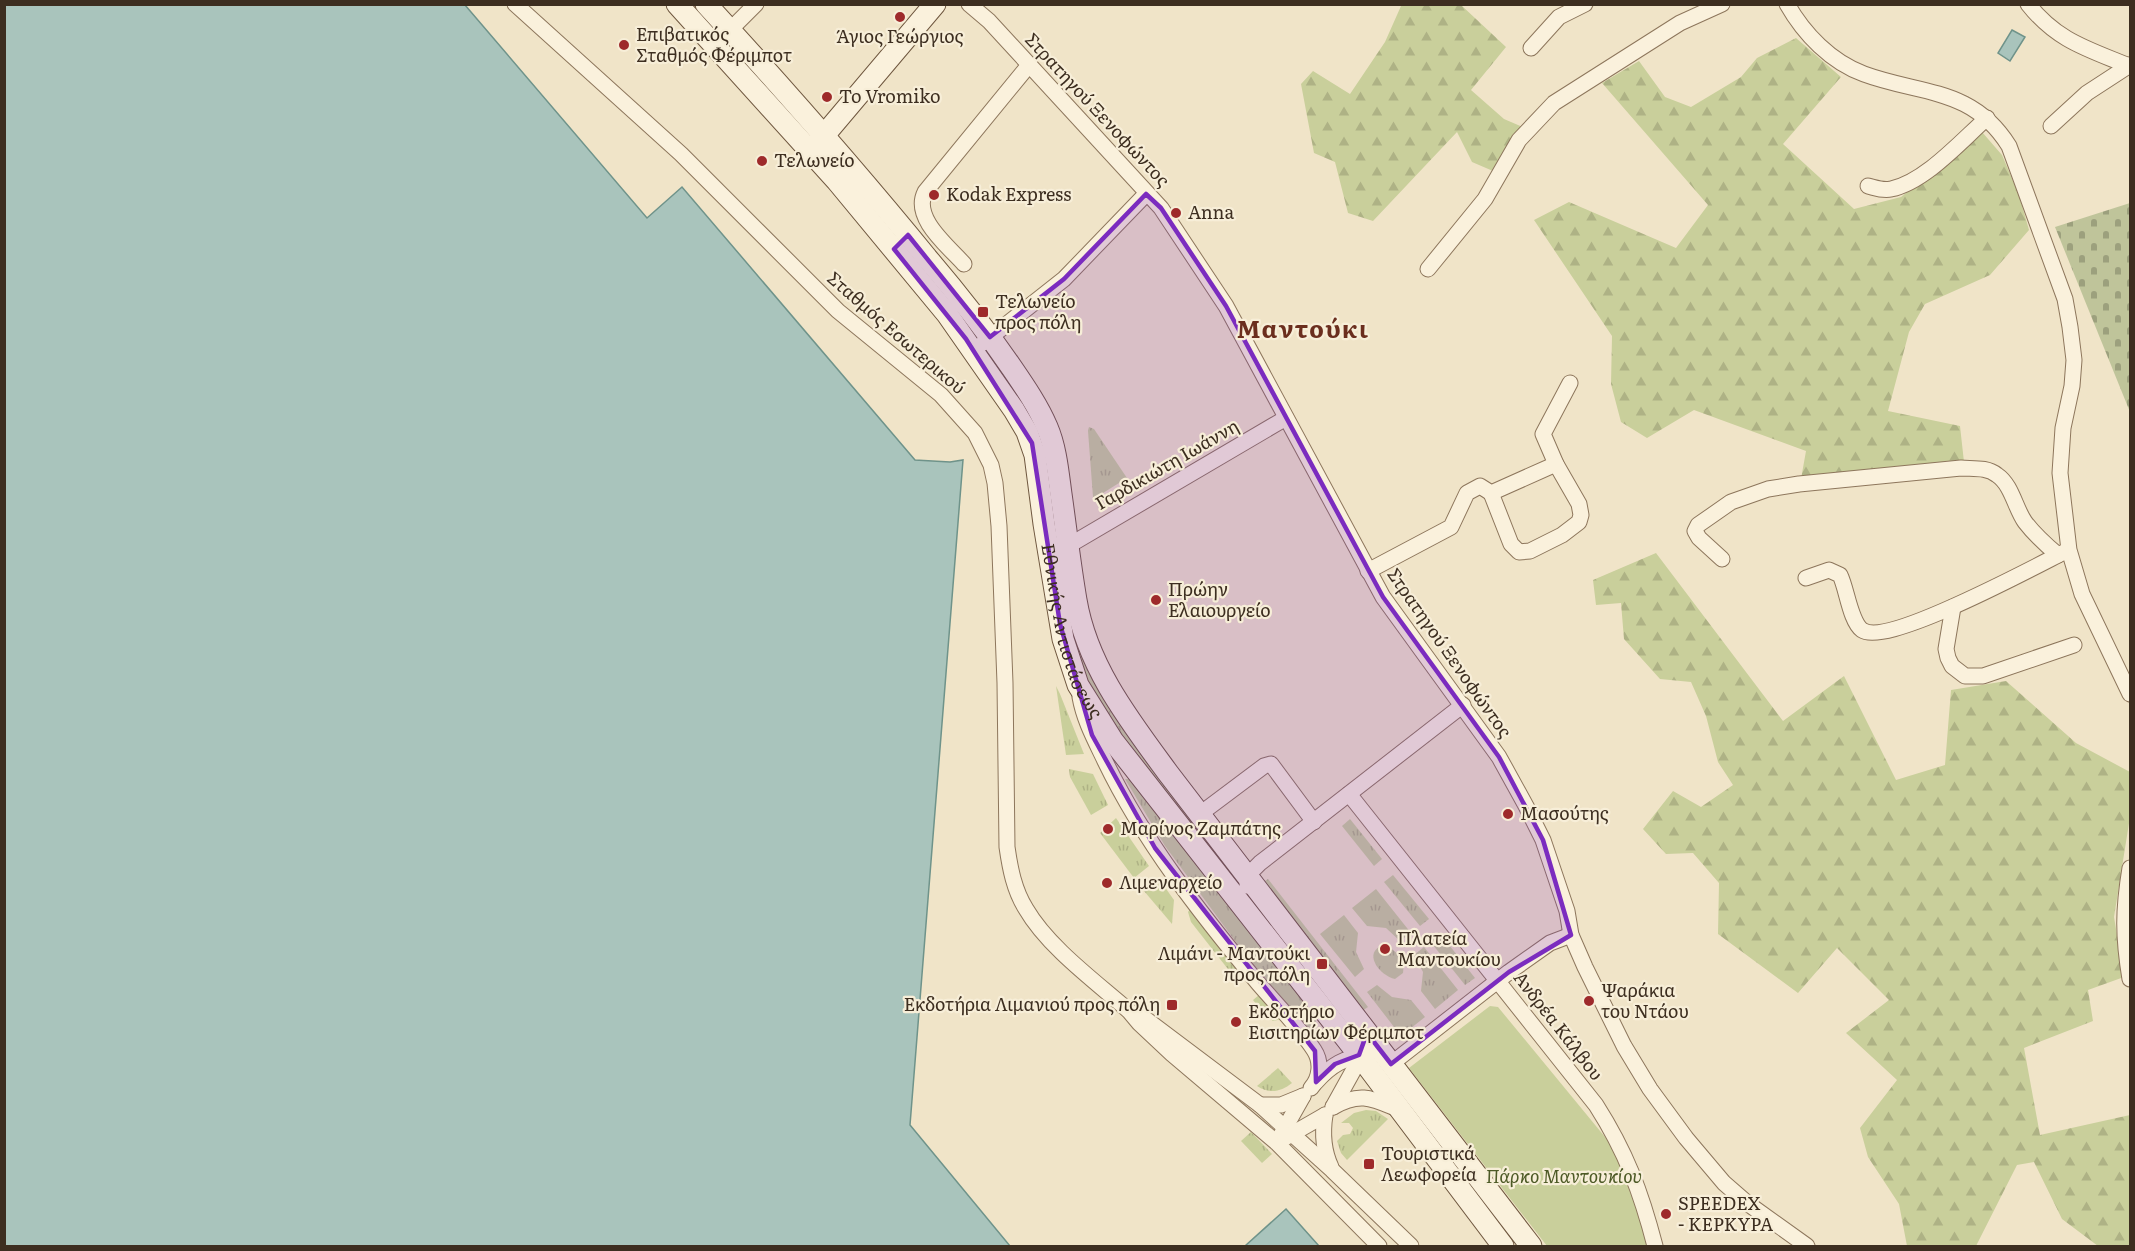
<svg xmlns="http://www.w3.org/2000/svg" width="2135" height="1251" font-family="Literata,serif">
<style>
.grass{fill:url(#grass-tufts)}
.forest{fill:url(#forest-firs)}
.cemetery{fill:url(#cemetery-stones)}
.park{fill:#c9cf9b}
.water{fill:#a9c4bc;stroke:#6f938a;stroke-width:1.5}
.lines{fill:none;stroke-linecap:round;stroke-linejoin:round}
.street-casing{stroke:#8d765c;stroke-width:17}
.secondary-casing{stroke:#6f573f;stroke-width:23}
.street{stroke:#faf1dc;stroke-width:15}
.secondary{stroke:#faf1dc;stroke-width:21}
.marked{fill:#7b2cbf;fill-opacity:0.2;stroke:#7b2cbf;stroke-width:4.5;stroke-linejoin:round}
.poi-dot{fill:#9e2a2b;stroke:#f7eed8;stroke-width:2}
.labels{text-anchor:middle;stroke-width:4.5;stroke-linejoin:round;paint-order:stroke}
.poi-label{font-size:18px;fill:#3d2e20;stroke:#f7eed8;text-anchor:start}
.street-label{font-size:18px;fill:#3d2e20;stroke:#f7eed8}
.park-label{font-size:18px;font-style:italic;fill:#4d5a26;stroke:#f7eed8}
.district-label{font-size:24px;font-weight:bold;letter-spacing:1.5px;fill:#6b2e1e;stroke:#f7eed8}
</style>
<defs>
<pattern id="grass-tufts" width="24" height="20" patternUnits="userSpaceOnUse" patternTransform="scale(1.5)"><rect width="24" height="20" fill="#c9cf9b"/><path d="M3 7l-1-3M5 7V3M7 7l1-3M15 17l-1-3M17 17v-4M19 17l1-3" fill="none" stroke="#aeb285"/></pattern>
<pattern id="forest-firs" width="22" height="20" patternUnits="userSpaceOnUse" patternTransform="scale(1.5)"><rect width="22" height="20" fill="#c9cf9b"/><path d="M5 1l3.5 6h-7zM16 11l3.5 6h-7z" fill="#aeb285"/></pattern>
<pattern id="cemetery-stones" width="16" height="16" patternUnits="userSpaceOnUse" patternTransform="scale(1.5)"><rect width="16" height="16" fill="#bfc49a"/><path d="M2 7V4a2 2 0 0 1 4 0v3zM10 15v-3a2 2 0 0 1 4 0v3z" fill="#9ca07d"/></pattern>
</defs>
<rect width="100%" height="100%" fill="#f0e4c8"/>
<g class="grass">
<polygon points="1089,427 1094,429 1127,478 1095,498 1093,497 1088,431"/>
<polygon points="1052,535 1070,610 1244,881 1241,892 1127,743 1086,678 1075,651"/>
<polygon points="1056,686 1060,694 1084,754 1066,755"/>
<polygon points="1069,769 1093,774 1108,805 1091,815 1070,777"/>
<polygon points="1125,779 1130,779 1315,1015 1316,1022 1312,1028 1301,1025 1255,968 1165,846"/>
<polygon points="1116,818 1149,866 1134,878 1100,833"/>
<polygon points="1350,819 1382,859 1374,866 1342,826"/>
<polygon points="1393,875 1429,919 1420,926 1384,882"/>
<polygon points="1159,879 1174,900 1172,924 1144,891"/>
<polygon points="1268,879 1368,1007 1362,1011 1262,883"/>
<polygon points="1376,889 1411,933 1400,941 1386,928 1367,926 1352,908"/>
<polygon points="1190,909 1237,967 1231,973 1191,922 1188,912"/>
<polygon points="1344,915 1358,933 1356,952 1364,969 1355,977 1320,934"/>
<polygon points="1439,932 1475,978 1465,985 1429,940"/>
<path d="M 1384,945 C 1396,950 1405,959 1403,973 L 1395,979 C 1380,976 1361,952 1384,945 Z"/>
<polygon points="1424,947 1458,990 1435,1009 1421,991 1423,972 1414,955"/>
<polygon points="1377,985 1392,997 1411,1000 1425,1017 1401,1036 1367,992"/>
<path d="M 1259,995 C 1266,1004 1274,1010 1282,1019 L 1273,1021 L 1264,1014 L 1253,1000 Z"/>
<path d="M 1278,1068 L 1292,1083 C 1281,1092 1269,1094 1257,1086 Z"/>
<polygon points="1366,1110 1376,1111 1388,1119 1347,1160 1341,1153 1337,1141 1343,1135 1350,1134 1353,1128 1349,1123 1341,1123 1354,1113"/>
<polygon points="1251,1132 1272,1154 1262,1163 1241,1141"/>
</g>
<g class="forest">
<polygon points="1399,5 1461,5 1506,47 1471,90 1504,119 1525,128 1493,171 1472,162 1457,132 1373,221 1348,213 1335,162 1314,153 1301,84 1313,71 1350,94 1385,42 1401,6"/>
<polygon points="1796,38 1841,77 1783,144 1854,209 1901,197 1982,132 2002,155 2019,195 2029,230 1990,275 1925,304 1909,332 1888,411 1960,426 1964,462 1801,479 1806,451 1694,410 1647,438 1621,422 1611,384 1612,336 1534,220 1569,202 1676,248 1708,205 1602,83 1639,61 1665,97 1691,107 1741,77 1757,58"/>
<polygon points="1656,553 1783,721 1844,676 1896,780 1945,765 1951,690 2006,681 2076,743 2130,772 2130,817 2114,917 2124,977 2088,990 2093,1021 2024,1048 2040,1135 2130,1115 2130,1246 2098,1246 2062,1219 2034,1162 2017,1165 1976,1246 1907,1246 1899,1204 1868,1157 1860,1128 1897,1080 1846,1033 1889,1000 1837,948 1798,993 1718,934 1719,883 1693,853 1666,854 1643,829 1673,791 1701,807 1733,785 1718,762 1706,716 1691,682 1660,679 1624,639 1621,603 1596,605 1593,580"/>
</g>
<polygon class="cemetery" points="2130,203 2130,412 2055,227"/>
<path class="park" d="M 1490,1006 L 1498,1007 L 1605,1137 C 1628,1170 1637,1208 1648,1246 L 1547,1246 L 1409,1068 Z"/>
<g class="water">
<polygon points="5,4 465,5 647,218 682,187 915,460 950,462 963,460 910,1125 1010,1246 5,1246"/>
<polygon points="2012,30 2025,37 2010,61 1998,53"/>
<polygon points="1286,1209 1319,1246 1245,1246"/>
</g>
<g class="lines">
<defs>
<g id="street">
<path d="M 515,4 L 681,154 L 838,311 L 941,395 L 975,433 L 991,465 L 995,483 L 999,526 L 1005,683 L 1007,847 C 1010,868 1014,890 1026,909 C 1048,947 1096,982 1129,1011 L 1139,1023 L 1172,1054 L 1277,1143 L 1379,1246"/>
<polyline points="969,4 989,21 1161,208 1226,306 1383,597 1499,757 1526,806 1543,840 1567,911 1571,935 1585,967 1624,1046 1650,1089 1686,1138 1724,1183 1747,1203 1807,1246"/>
<path d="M 1787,4 C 1804,34 1831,62 1864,74 C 1921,95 1972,87 2009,146 L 2065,299 L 2070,327 L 2074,360 L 2072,386 L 2063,428 L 2060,473 L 2069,550 L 2082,594 L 2130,694"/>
<path d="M 2028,4 C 2057,41 2088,49 2129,66"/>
<polyline points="724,36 756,4"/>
<polyline points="1531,48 1559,17 1585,4"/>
<polyline points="2051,126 2087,93 2130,65"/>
<path d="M 1868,186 C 1876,188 1883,191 1891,189 C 1925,182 1961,141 1987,118"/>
<path d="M 964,264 C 948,246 912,218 925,192 L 1029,65"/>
<polyline points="1428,269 1485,199 1519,140 1554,103 1680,23 1722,4"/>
<polyline points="983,343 1064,279 1146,194"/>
<polyline points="1491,493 1511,544 1519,552 1530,551 1562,535 1579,522 1581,515 1579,504 1556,464 1543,434 1570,383"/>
<polyline points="1068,546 1286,418"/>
<path d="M 1722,559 L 1699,538 L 1695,531 L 1698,525 L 1731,502 L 1768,489 L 1799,484 L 1961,468 C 1973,469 1987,467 1997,475 C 2012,485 2015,508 2025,522 C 2035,535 2046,545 2058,555"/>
<polyline points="1368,571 1451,527 1467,493 1480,486 1491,493 1556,464"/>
<path d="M 1806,578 L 1829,570 L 1840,575 C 1847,589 1850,621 1862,630 C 1887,647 2036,566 2066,551"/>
<polyline points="1953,607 1946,649 1948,658 1952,666 1965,676 1983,676 2074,645"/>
<path d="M 1080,697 C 1084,720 1095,740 1105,761 C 1144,842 1201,914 1258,983 C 1276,1004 1300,1028 1314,1050 C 1322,1062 1320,1078 1311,1088"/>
<path d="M 1349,794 L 1596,1105 C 1626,1152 1641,1192 1655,1246"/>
<polyline points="1200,814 1264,766 1271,764 1314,822"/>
<path d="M 2130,868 C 2123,910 2123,937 2130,979"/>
<polyline points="1247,886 1248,875 1260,863 1463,705"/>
<polyline points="1143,1017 1260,1105 1332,1170 1411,1246"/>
<polyline points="1391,1064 1509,972 1550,943 1571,935"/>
<path d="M 1316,1082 C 1331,1065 1345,1057 1367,1055"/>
<polyline points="1260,1105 1281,1105 1303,1096"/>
<polyline points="1333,1107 1353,1071 1362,1048"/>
<path d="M 1333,1107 C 1361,1091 1373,1099 1400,1110"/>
<path d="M 1325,1115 C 1322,1134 1323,1150 1331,1167"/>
<polyline points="1281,1135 1303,1096"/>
<polyline points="1285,1138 1325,1115"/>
</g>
<g id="secondary">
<path id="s1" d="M 677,4 L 837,181 L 947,314 L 1014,410 L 1027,432 L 1035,455 L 1044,524 L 1063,639 L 1078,685 L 1113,741 L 1359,1055 L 1503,1246"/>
<path d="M 706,4 C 782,87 856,171 927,258 C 957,293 986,330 1012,368 C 1025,387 1038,406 1047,427 C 1056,448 1058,472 1061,494 C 1066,529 1070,565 1076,600 C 1087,666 1129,720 1168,773 L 1531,1246"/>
<polyline points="815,146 935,4"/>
</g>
</defs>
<use href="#street" class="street-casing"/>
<use href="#secondary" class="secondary-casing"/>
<use href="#street" class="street"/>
<use href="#secondary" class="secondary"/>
</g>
<path class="marked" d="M 1146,194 L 1161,208 L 1226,306 L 1383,597 L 1499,757 L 1543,840 L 1571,935 L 1509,972 L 1391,1064 L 1367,1033 L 1359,1055 L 1335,1064 L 1316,1082 L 1315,1051 L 1155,848 L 1092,735 L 1060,624 L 1032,443 L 966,339 L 894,249 L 908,235 L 990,337 L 1064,279 Z"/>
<g class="poi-dot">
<circle cx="900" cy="17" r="6"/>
<circle cx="624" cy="45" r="6"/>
<circle cx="827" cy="97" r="6"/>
<circle cx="762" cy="161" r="6"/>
<circle cx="934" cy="195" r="6"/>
<circle cx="1176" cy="213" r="6"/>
<rect x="977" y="306" width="12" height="12" rx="3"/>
<circle cx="1156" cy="600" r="6"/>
<circle cx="1508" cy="814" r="6"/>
<circle cx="1108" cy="829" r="6"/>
<circle cx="1107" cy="883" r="6"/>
<circle cx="1385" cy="949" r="6"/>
<rect x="1316" y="958" width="12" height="12" rx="3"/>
<circle cx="1589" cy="1001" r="6"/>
<rect x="1166" y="999" width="12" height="12" rx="3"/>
<circle cx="1236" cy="1022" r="6"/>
<rect x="1363" y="1158" width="12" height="12" rx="3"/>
<circle cx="1666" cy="1214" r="6"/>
</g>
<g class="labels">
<g class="poi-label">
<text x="636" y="41">Επιβατικός<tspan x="636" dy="21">Σταθμός Φέριμποτ</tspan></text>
<text x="900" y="43" text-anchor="middle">Άγιος Γεώργιος</text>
<text x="839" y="103">To Vromiko</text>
<text x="774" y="167">Τελωνείο</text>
<text x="946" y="201">Kodak Express</text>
<text x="1188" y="219">Anna</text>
<text x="995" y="308">Τελωνείο<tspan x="995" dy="21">προς πόλη</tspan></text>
<text x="1168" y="596">Πρώην<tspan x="1168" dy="21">Ελαιουργείο</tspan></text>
<text x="1520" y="820">Μασούτης</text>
<text x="1120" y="835">Μαρίνος Ζαμπάτης</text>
<text x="1119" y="889">Λιμεναρχείο</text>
<text x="1397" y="945">Πλατεία<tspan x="1397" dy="21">Μαντουκίου</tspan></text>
<text x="1310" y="960" text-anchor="end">Λιμάνι - Μαντούκι<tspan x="1310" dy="21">προς πόλη</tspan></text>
<text x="1601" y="997">Ψαράκια<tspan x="1601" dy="21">του Ντάου</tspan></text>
<text x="1160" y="1011" text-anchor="end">Εκδοτήρια Λιμανιού προς πόλη</text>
<text x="1248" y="1018">Εκδοτήριο<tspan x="1248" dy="21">Εισιτηρίων Φέριμποτ</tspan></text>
<text x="1381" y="1160">Τουριστικά<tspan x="1381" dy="21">Λεωφορεία</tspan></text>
<text x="1678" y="1210">SPEEDEX<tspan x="1678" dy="21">- ΚΕΡΚΥΡΑ</tspan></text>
</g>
<g class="street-label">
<text transform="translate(1097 110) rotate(47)" y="6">Στρατηγού Ξενοφώντος</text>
<text transform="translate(896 333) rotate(41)" y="6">Σταθμός Εσωτερικού</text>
<text transform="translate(1167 465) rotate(-30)" y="6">Γαρδικιώτη Ιωάννη</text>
<text dy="6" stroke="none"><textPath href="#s1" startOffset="759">Εθνικής Αντιστάσεως</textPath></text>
<text transform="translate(1449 653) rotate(55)" y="6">Στρατηγού Ξενοφώντος</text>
<text transform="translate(1558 1026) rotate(52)" y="6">Ανδρέα Κάλβου</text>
</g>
<g class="park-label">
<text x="1564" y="1183">Πάρκο Μαντουκίου</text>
</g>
<g class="district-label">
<text x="1303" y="338">Μαντούκι</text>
</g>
</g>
<rect width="2135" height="1251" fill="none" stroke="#3d2e20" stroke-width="12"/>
</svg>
